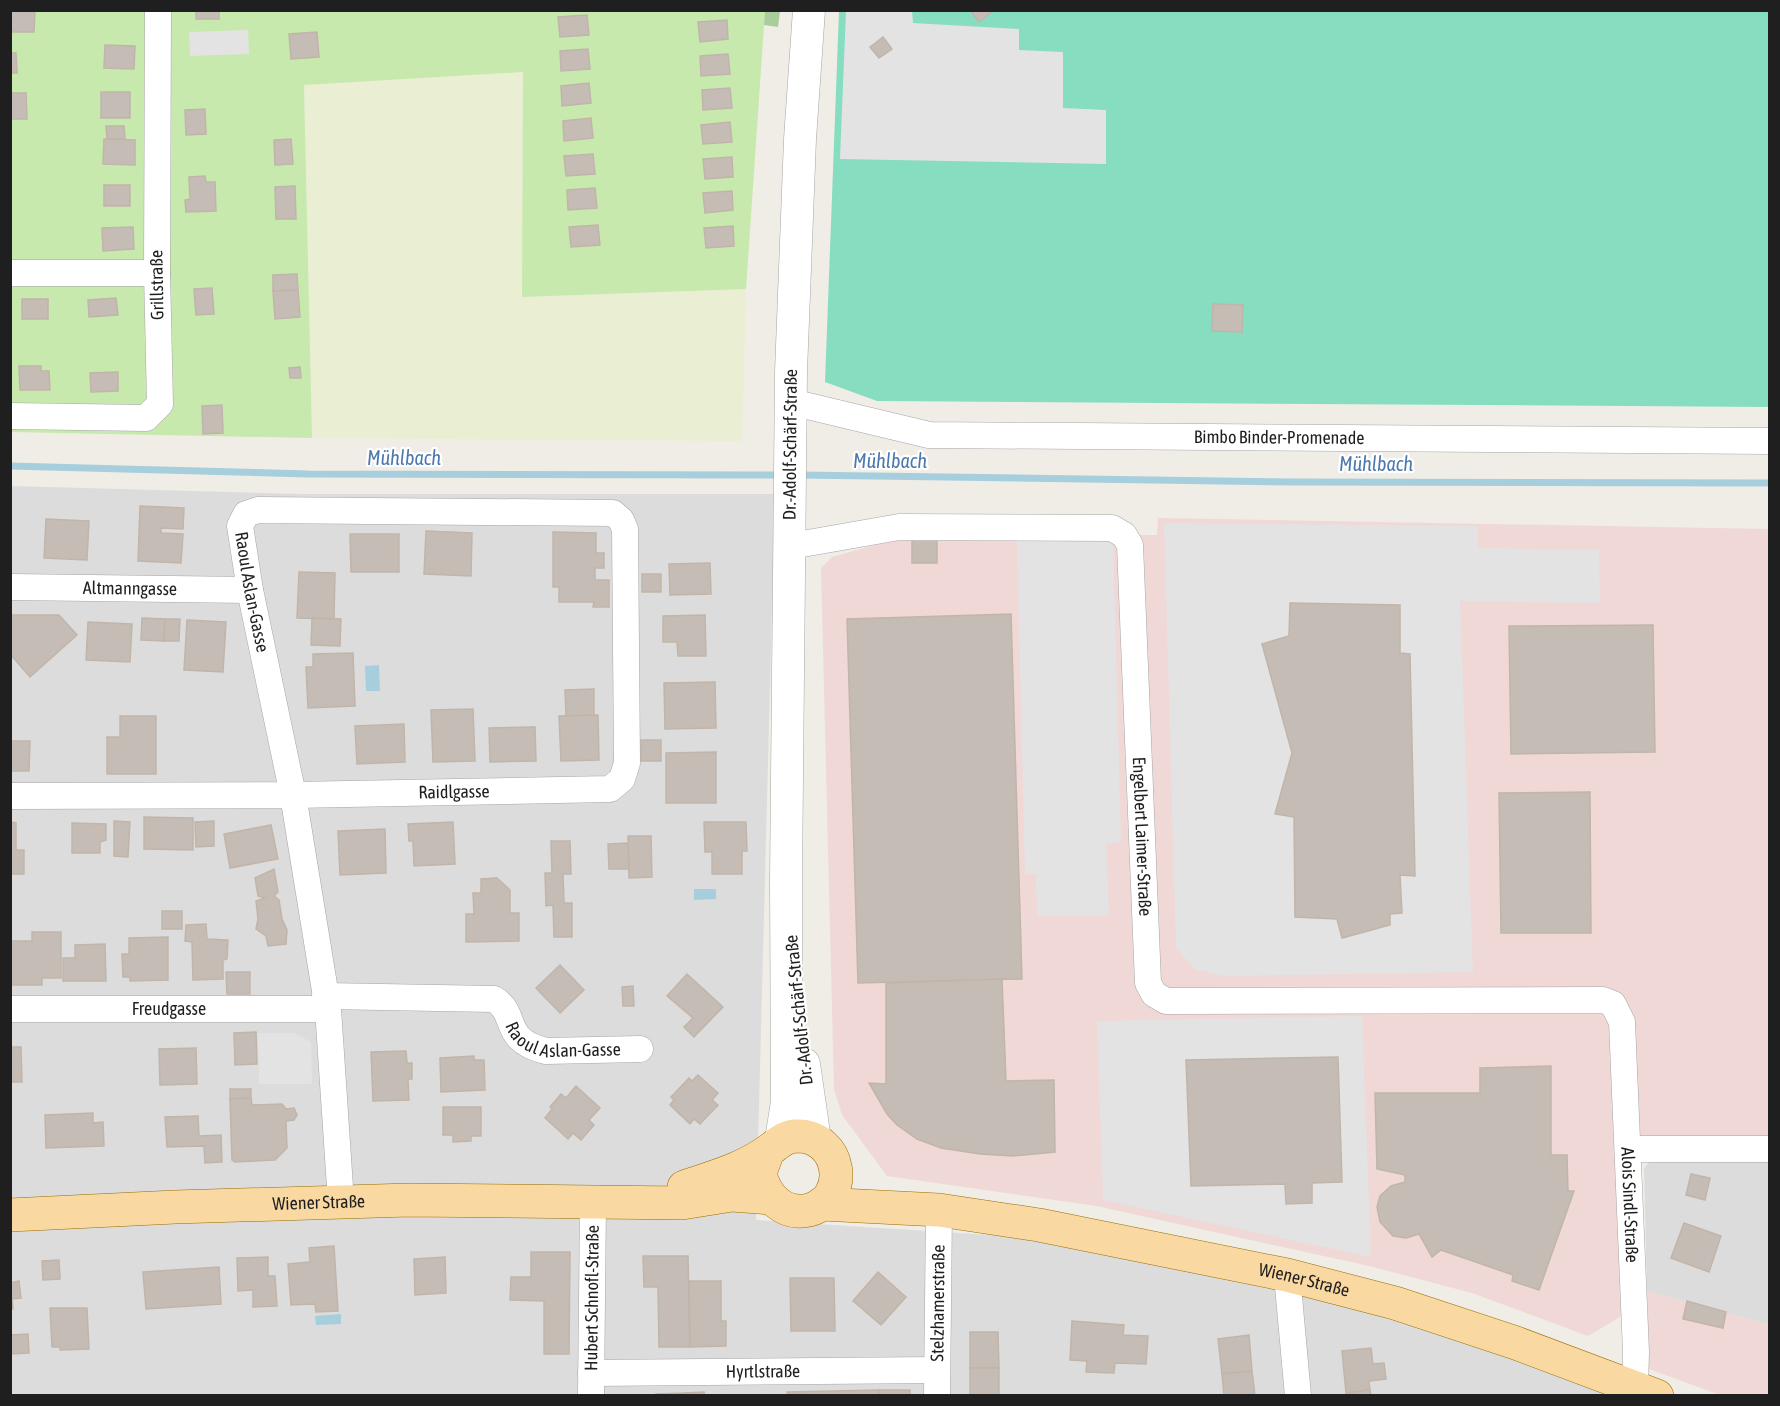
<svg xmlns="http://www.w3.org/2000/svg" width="1780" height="1406" font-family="'Asap Condensed',sans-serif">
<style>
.residential{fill:#dddcdc}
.commercial{fill:#f0d8d6}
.farmland{fill:#eaeed2}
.grass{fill:#c7e9ad}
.forest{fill:#a8ce9c}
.pitch{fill:#86ddc0}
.parking{fill:#e3e3e3;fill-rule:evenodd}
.water{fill:#a7cedc}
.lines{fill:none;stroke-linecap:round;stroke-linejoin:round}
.stream{stroke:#a7cedc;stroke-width:7}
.building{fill:#c5bcb5;stroke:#c1b5a9;stroke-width:1.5}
.minor-casing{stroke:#a6a6a6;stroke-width:27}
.tertiary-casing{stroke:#a6a6a6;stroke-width:33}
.primary-casing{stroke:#986e03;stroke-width:34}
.minor{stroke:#fff;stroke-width:26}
.tertiary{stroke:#fff;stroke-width:32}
.primary{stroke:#fad8a1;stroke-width:33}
.labels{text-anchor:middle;stroke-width:4.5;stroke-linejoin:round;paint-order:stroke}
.street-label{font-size:18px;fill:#1f1f1f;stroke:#fff}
.water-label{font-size:20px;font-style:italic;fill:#4d78ae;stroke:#fff}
</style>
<rect width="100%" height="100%" fill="#f0ede6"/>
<g class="residential">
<polygon points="11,486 304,494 775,494 756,1220 1067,1240 1291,1287 1620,1395 11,1396"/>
<polygon points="1769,1160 1769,1325 1647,1291 1644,1168 1650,1161"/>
</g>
<g class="commercial">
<polygon points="1158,518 1769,529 1769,1141 1618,1145 1625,1314 1588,1336 1472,1293 1369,1266 1096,1206 887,1176 842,1115 834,1089 821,568 832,557 914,534 1157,535"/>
<polygon points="1647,1291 1769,1325 1769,1395 1720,1395 1649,1369"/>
</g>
<polygon class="farmland" points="523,72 522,297 746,289 742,441 312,438 304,85"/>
<polygon class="grass" points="11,11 765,11 746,289 522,297 523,72 304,85 312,438 11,432"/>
<polygon class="forest" points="765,11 780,11 778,27 764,25"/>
<polygon class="pitch" points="839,11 1769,11 1769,407 877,401 825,382"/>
<g class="parking">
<polygon points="846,11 912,11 913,23 1019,29 1019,50 1063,52 1063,108 1106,110 1106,164 840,159"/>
<polygon points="248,30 249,54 190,56 189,32"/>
<path d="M 1164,523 L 1478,526 L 1478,548 L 1599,550 L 1600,603 L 1460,601 L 1473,972 L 1224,976 L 1195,969 L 1176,948 ZM 1289,636 L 1410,654 L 1415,875 L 1400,875 L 1402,912 L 1390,914 L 1390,925 L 1343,938 L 1337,919 L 1295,917 L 1294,817 L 1275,814 L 1292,753 L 1262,645 Z"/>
<polygon points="1017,540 1113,541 1121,842 1106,844 1109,916 1037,916 1036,874 1025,874"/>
<path d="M 1362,1016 L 1371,1257 L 1103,1200 L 1097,1021 ZM 1338,1057 L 1342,1182 L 1312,1183 L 1312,1203 L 1286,1204 L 1285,1184 L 1191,1186 L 1187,1060 Z"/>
<polygon points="258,1033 294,1033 311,1042 312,1084 259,1084"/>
</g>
<g class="water">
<polygon points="379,665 380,691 366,691 365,666"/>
<polygon points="694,889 716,889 716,899 694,900"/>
<polygon points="341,1314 341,1324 316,1325 315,1316"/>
</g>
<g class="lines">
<g class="stream">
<polyline points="10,466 308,474 782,475"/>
<polyline points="799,475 1295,482 1770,483"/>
</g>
</g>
<g class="building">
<polygon points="10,10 35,10 34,32 10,32"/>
<rect x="196" y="10" width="23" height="9"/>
<polygon points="970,10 994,10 979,22"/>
<polygon points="587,15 589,35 560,37 558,17"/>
<polygon points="727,20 728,39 700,42 698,22"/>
<polygon points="317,32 319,57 291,59 289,34"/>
<polygon points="883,37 892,49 879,58 870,47"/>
<polygon points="105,45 135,46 134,69 104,68"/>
<polygon points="588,49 590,69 561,71 560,51"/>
<polygon points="10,53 16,53 17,73 10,73"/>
<polygon points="728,54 730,74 701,76 700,56"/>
<polygon points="589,83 591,103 562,106 561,86"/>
<polygon points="730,88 732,108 703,110 702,90"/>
<rect x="101" y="92" width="29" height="26"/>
<polygon points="10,93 26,93 27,119 10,119"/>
<polygon points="205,109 206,134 186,135 185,110"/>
<polygon points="591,118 593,138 564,141 563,121"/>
<polygon points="730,122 732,142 703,144 701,125"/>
<polygon points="106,126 124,126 125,139 107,139"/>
<polygon points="104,139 135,140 135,165 103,164"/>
<polygon points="291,139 293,164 275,165 274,140"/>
<polygon points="593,154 595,174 566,176 564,156"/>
<polygon points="732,157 733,177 705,179 703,159"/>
<polygon points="205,176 206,182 215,182 216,211 186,212 185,200 190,199 189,177"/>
<rect x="104" y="185" width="26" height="21"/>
<polygon points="295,186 296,219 276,219 275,187"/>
<polygon points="595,188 597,208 568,210 567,190"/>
<polygon points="732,191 733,210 705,213 703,193"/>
<polygon points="598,225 600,245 571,247 569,227"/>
<polygon points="733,226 734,246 706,248 704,228"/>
<polygon points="133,227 134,249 103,251 102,228"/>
<polygon points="297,274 298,290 273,291 273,275"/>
<polygon points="212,288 214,314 196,315 194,289"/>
<polygon points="298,290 300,317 275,319 273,291"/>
<polygon points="116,298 118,315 89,317 88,300"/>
<rect x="22" y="299" width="26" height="20"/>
<polygon points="1213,304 1243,305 1242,332 1212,331"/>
<polygon points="19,366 41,366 41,371 49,371 50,390 20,390"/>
<polygon points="300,367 301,378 290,378 289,368"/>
<polygon points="118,372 118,391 91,392 90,373"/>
<polygon points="222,405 223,433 203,434 202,406"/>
<polygon points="140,506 184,508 183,529 161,528 161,533 183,534 181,563 138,561"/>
<polygon points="46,519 89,521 87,560 44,558"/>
<polygon points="426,531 472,533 471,576 424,574"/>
<polygon points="553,532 596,533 596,553 604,553 604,568 595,568 595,580 609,580 609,607 593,607 594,602 559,602 559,587 553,587"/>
<polygon points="350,534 399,534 399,572 351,572"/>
<rect x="912" y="538" width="25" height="25"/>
<polygon points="710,563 711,594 670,595 669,564"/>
<polygon points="299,572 335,573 334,619 297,618"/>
<rect x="642" y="574" width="19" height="18"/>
<polygon points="1290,603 1400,605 1400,653 1410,654 1415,876 1400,875 1402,913 1390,914 1390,925 1342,938 1337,919 1295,917 1294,817 1275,814 1292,753 1262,644 1289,636"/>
<polygon points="1011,614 1022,979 858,983 847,619"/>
<polygon points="10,615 59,615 77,635 30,677 10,654"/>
<polygon points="705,615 706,656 678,656 677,642 663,642 663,616"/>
<polygon points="142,618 165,619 164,641 141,640"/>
<polygon points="312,618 341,619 340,646 311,645"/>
<polygon points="165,619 180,619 179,641 164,641"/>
<polygon points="187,620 226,622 223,672 184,670"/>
<polygon points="88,622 132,624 130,662 86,660"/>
<polygon points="1653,625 1655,752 1511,754 1509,626"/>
<polygon points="353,653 355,706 308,708 306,667 313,667 313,654"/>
<polygon points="715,682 716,728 665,729 664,683"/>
<polygon points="594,689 594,716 566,716 565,690"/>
<polygon points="473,709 475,761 433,762 431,710"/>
<polygon points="598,715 599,760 561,761 559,716"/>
<polygon points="120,716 156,716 156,774 107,774 107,737 120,737"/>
<polygon points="404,724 405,762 357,764 355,726"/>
<polygon points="535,727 536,761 490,762 489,728"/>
<rect x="641" y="740" width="20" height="21"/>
<polygon points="10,741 30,741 29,771 10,771"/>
<polygon points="716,752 716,803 666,803 666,753"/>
<polygon points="1590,792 1591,933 1501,933 1499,793"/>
<polygon points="144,817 193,818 193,850 144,849"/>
<polygon points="114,821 130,822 128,857 114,856"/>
<polygon points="214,821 214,846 196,847 195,822"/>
<polygon points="10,822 16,823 16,850 24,850 24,874 10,874"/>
<polygon points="453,822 455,864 414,866 413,841 409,841 408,824"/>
<polygon points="704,822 746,822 747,851 742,851 742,874 712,874 712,852 705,852"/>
<polygon points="72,823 106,824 106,840 100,842 100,853 72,853"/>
<polygon points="271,825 278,859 230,868 224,834"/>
<polygon points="385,829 386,873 340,875 338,831"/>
<polygon points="628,836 651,836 652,877 629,878"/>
<polygon points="551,841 570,841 571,874 563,874 564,903 572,903 572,937 554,937 553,905 546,906 545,873 552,873"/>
<polygon points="628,843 629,869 609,869 608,844"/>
<polygon points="274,869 278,892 274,896 279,900 282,919 287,930 286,944 268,946 266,936 256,929 258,919 256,901 265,898 258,896 255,878"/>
<polygon points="497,878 510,890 510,913 519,913 519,941 466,942 466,914 474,914 473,893 481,893 481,879"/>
<rect x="162" y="911" width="20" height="18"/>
<polygon points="206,924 207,939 228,940 227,959 223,960 223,979 193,980 192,942 185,941 186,925"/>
<polygon points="32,932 61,932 61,978 42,978 42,985 10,985 10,941 32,941"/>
<polygon points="168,937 168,980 130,981 130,977 123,977 122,954 129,954 129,938"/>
<polygon points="105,944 106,981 63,981 63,958 75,958 75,945"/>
<polygon points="560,965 584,990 560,1013 536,988"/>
<polygon points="226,972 250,972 250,994 227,994"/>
<polygon points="687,974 723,1007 694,1037 684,1027 693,1018 667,996"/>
<polygon points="1002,979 1006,1081 1054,1080 1055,1152 1013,1156 980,1154 941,1148 917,1139 897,1125 887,1114 869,1083 886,1084 886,983"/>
<polygon points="633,986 634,1006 623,1006 622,987"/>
<polygon points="256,1032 257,1064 235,1065 234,1033"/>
<polygon points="10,1047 21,1047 22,1082 10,1082"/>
<polygon points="196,1048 197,1084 160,1085 159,1049"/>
<polygon points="406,1051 407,1063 412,1063 412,1079 408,1079 409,1100 373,1101 371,1052"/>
<polygon points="474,1056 474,1060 484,1060 485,1090 441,1092 440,1058"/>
<polygon points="1338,1057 1342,1182 1312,1183 1312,1203 1286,1204 1285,1184 1191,1186 1186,1060"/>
<polygon points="1551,1066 1551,1155 1567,1155 1568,1191 1574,1191 1539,1290 1512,1281 1513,1275 1441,1250 1432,1257 1419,1234 1406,1238 1393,1236 1380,1222 1377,1207 1380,1196 1391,1186 1405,1182 1405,1175 1377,1169 1375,1093 1480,1093 1480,1068"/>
<polygon points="698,1075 718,1093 712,1100 718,1105 700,1124 694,1119 690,1124 670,1105 674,1100 671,1097 689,1078 692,1081"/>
<polygon points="576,1086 600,1108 589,1120 594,1125 581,1140 573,1133 568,1139 545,1118 552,1109 550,1107 561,1094 566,1098"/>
<polygon points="230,1089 251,1089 251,1098 230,1099"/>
<polygon points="251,1098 252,1105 282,1104 286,1109 294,1108 297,1115 294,1120 286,1121 287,1148 275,1160 235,1162 232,1160 230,1099"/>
<polygon points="443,1107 481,1107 481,1136 471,1136 471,1141 453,1142 453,1135 443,1135"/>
<polygon points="93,1113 93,1123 103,1122 104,1146 46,1148 45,1115"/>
<polygon points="198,1116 199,1136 221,1135 222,1162 205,1163 204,1146 167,1147 165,1117"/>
<polygon points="1691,1174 1710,1178 1705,1200 1686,1195"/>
<polygon points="1684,1223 1721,1236 1709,1272 1671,1258"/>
<polygon points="334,1246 338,1311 316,1312 315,1304 291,1305 288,1264 310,1262 309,1248"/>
<polygon points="531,1252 570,1252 569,1354 544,1354 544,1301 510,1300 511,1277 531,1277"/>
<polygon points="643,1256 688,1256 690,1347 659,1347 658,1287 644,1287"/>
<polygon points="268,1257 268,1276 275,1276 277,1306 253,1307 253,1290 238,1291 237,1258"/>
<polygon points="445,1257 446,1293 415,1295 414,1259"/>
<polygon points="59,1260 60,1279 43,1280 42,1261"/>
<polygon points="219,1267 221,1304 146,1309 143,1272"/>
<polygon points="878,1272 906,1297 881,1325 853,1301"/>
<polygon points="790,1278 834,1278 835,1331 791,1331"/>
<polygon points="19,1281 21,1298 12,1299 13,1309 10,1309 10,1283"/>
<polygon points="689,1281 721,1281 721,1321 726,1321 726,1346 690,1347"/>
<polygon points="1687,1301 1726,1312 1723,1328 1683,1319"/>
<polygon points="50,1308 87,1308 89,1349 60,1350 60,1347 52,1347"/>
<polygon points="1072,1321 1124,1325 1123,1335 1148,1336 1146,1364 1115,1363 1114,1373 1086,1372 1087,1361 1070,1360"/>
<polygon points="970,1332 998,1332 999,1368 970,1368"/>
<polygon points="28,1334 29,1353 10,1354 10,1335"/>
<polygon points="1249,1335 1252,1371 1222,1374 1218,1339"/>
<polygon points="1371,1348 1373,1364 1384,1363 1386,1379 1369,1381 1370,1390 1346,1393 1342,1351"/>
<rect x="970" y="1368" width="29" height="28"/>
<polygon points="1252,1371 1255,1396 1224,1396 1222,1374"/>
<polygon points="879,1390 879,1396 788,1396 787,1392"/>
<rect x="879" y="1390" width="31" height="6"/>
<polygon points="1370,1390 1371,1396 1346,1396 1346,1393"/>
<polygon points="704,1392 705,1396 685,1396 685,1393"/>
<polygon points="685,1393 685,1396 656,1396 656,1394"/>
</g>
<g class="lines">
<defs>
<g id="minor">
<polyline points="10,273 157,273"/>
<path id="s1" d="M 791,402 L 929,435 L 1770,441"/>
<polyline points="10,416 146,418 160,404 157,273 158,10"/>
<path id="s2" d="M 791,546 L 899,527 L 1112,528 L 1124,535 L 1130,545 L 1148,983 L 1154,994 L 1166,1001 L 1603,1000 L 1613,1004 L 1622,1022 L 1636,1352 L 1635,1387"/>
<path id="s3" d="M 10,587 L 250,590"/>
<path id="s4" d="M 10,796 L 293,795 L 610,789 L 622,779 L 627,763 L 625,529 L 621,520 L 613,513 L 258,510 L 246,514 L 240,526 L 250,590 L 293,795 L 328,1009 L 341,1202"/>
<path id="s5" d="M 325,996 L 494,999 C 519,1014 500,1040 546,1051 L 640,1049"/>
<path id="s6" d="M 10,1009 L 328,1009"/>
<polyline points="1628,1149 1770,1149"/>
<polyline points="1287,1275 1298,1396"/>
<path id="s7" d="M 591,1373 L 936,1370"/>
<path id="s8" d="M 591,1396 L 593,1203"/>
<path id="s9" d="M 937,1396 L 939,1210"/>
</g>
<g id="tertiary">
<polyline points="804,1064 815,1140"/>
<path id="s10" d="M 781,1140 L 787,1102 L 786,879 L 791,372 L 800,139 L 809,10"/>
</g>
<g id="primary">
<path d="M 684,1187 C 713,1177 743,1169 768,1151 C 778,1144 783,1137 796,1136 C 842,1135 851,1199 809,1210 C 783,1216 765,1196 760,1173 L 768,1151"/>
<path id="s11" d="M 821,1204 L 939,1210 L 1039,1225 L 1287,1275 L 1395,1303 L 1516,1343 L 1657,1396"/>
<path id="s12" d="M 10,1215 L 175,1207 L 409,1200 L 682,1203 L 732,1195 L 770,1198"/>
</g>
</defs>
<use href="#minor" class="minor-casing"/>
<use href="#tertiary" class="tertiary-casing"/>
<use href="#primary" class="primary-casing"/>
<use href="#minor" class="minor"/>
<use href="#tertiary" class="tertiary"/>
<use href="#primary" class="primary"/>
</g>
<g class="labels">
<g class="street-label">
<text transform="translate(157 285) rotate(-91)" y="6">Grillstraße</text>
<text dy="6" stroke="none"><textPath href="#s1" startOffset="492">Bimbo Binder-Promenade</textPath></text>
<text dy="6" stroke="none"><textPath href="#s10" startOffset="696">Dr.-Adolf-Schärf-Straße</textPath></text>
<text dy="6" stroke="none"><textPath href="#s3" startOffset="120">Altmanngasse</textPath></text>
<text dy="6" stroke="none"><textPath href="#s4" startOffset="1335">Raoul Aslan-Gasse</textPath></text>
<text dy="6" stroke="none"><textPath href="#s4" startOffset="444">Raidlgasse</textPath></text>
<text dy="6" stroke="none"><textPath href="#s2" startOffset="640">Engelbert Laimer-Straße</textPath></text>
<text dy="6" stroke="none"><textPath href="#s6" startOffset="159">Freudgasse</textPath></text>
<text transform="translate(799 1010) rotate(-96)" y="6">Dr.-Adolf-Schärf-Straße</text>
<text dy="6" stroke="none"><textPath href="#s5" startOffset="260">Raoul Aslan-Gasse</textPath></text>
<text dy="6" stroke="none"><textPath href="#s12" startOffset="309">Wiener Straße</textPath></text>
<text dy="6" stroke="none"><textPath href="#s2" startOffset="1464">Alois Sindl-Straße</textPath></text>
<text dy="6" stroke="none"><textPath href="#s11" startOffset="490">Wiener Straße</textPath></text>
<text dy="6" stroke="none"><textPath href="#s8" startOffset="98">Hubert Schnofl-Straße</textPath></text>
<text dy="6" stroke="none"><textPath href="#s9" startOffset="93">Stelzhamerstraße</textPath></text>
<text dy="6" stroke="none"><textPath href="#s7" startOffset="172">Hyrtlstraße</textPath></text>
</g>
<g class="water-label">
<text x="404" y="465">Mühlbach</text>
<text x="890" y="468">Mühlbach</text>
<text x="1376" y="471">Mühlbach</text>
</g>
</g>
<rect width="1780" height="1406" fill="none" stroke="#1f1f1f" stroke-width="24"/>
</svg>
